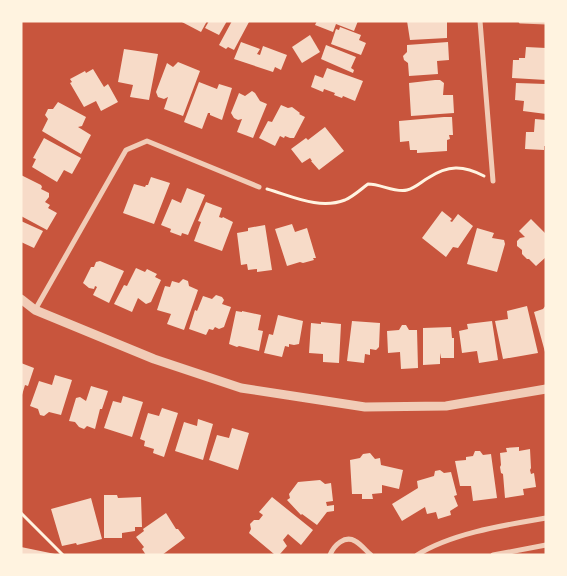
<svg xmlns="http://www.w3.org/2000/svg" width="567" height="576" font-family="'Asap Condensed',sans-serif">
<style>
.building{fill:#f7dbc8}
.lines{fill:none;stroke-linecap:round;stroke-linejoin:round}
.path{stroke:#fff3e0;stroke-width:3}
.minor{stroke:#f1ccb7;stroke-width:5}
.tertiary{stroke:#f1ccb7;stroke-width:9}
</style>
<rect width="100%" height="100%" fill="#c8553d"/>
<g class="building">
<polygon points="180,21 207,21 201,32"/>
<polygon points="209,21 227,21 219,35 205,28"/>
<polygon points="232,21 249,22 234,50 228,47 226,49 219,45"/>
<polygon points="317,21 358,21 354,31 336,24 333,32 315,25"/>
<polygon points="407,21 447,21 447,38 410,40"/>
<polygon points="340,27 361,35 359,40 366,43 361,55 331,44 336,29 339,30"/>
<polygon points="310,35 320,52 302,63 292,47"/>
<polygon points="241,42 260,49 257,54 260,55 263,46 287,55 281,70 275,67 273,72 234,59"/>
<polygon points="448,42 449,60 437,61 438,74 409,76 408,63 404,60 403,56 407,52 407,45"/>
<polygon points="326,45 356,57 351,68 354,70 353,73 321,59"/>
<polygon points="526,47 546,48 546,80 512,78 513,60 519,60 519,58 525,58"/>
<polygon points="124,49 158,54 149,100 130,97 133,85 118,82"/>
<polygon points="178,62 200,71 183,116 164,109 168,97 164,99 158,97 156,92 167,63 173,67"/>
<polygon points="327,68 363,81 355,101 343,96 342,98 334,95 335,93 324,89 323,92 311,87 315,75 323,78"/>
<polygon points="93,69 104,87 108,84 118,102 101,111 96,101 84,107 70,83 72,82 70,79 85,71 86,73"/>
<polygon points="435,80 440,80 444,83 443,95 453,95 454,113 411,116 409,83"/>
<polygon points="199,82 217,89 219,84 232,88 222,120 210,115 210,113 208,113 202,129 184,122"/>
<polygon points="516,83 546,84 546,114 523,111 524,101 515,100"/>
<polygon points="252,91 255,93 260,101 267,104 253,138 237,132 242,119 238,120 234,118 231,113 239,93 245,96"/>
<polygon points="58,102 86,117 82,126 78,127 91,135 81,154 42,131 48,119 45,115 48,109 53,109"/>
<polygon points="281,105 288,108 292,107 300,113 299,114 305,117 294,138 290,138 285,136 284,138 280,136 275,146 259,138 268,121 272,122"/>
<polygon points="444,117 452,117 453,135 449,135 450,139 447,140 447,151 417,153 417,150 410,150 409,141 400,142 399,121"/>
<polygon points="535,119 546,120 546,146 544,146 544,150 525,149 526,132 534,132"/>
<polygon points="325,127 344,151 319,170 311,161 312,161 310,158 302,163 291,149 306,138 308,140"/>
<polygon points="44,138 81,158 72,174 64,170 57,182 32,167 36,159 33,158"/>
<polygon points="21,175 41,185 42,187 41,189 49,193 49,197 45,202 50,205 48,208 57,213 47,230 21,216"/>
<polygon points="151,177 170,183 154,224 123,213 134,184 145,187 146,185 148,185"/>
<polygon points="187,188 205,195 188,235 182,233 181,236 170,232 171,229 161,225 172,199 181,203"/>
<polygon points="206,202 222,208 219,217 222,218 223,217 233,222 222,251 194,241 201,222 198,221"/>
<polygon points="442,211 452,219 450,221 452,222 458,214 473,226 458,248 453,247 446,257 422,238"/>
<polygon points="531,219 546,234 546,257 536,266 529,259 527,259 522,254 522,250 517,246 517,241 520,238 525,237 519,231"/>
<polygon points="21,221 43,231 34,248 21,242"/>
<polygon points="292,224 295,232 307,228 316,258 313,258 314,260 303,263 300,262 287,266 275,229"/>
<polygon points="265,225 272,270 257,272 257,269 248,270 247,264 241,265 237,233 248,231 248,228"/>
<polygon points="477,228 494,233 492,238 504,240 505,244 497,272 467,264"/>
<polygon points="100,261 124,271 109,303 93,295 97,287 95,286 94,289 89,288 83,283 91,267 94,267 96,262"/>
<polygon points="136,268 145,272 147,269 157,274 155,277 161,280 151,302 146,304 138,298 132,312 114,304 124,285 127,286"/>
<polygon points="183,279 188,281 189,286 198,290 184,330 167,324 171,314 157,310 165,286 170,287 172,281 179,283"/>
<polygon points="216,295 222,297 224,300 222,304 231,307 224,327 219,329 215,327 213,330 209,329 206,335 189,329 195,310 197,311 203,296 212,299"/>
<polygon points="546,305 546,352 545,352 534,312 543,309"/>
<polygon points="527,306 538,353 503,359 495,321 508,319 507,311"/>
<polygon points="236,311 242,312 242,311 261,315 258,330 263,331 259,351 239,346 237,347 229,344"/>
<polygon points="278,315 303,321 299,344 294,345 289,344 289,347 285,346 282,357 264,353 269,334 273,335"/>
<polygon points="352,321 380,323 379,347 376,350 370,349 370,355 365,354 364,363 347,361"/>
<polygon points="492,321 498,360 479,363 477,351 462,353 459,331 468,329 467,324"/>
<polygon points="321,322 341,324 339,363 323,362 323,354 309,353 311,323 321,324"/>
<polygon points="402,325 406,325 409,330 417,330 418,368 401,369 400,352 388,353 387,331 399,330"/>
<polygon points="451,327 452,338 454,338 454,358 441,358 440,353 440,364 423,365 423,328"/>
<polygon points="21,363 34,368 28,386 25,385 22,395"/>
<polygon points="55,375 72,380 61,415 49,412 44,416 40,415 38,409 30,406 39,381 52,385"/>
<polygon points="91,386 108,391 102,409 100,409 95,429 87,426 84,429 79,427 75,422 69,421 76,398 80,397 86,401"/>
<polygon points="123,396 143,402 132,437 104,428 113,401 121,403"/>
<polygon points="162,408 178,413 164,457 153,453 154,449 144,446 145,441 140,439 148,413 159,416"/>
<polygon points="198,419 213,424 203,460 175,451 184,422 197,426"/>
<polygon points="232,428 249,433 238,470 209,460 217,435 229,438"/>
<polygon points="519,447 519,451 530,449 531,468 530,470 531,474 534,473 536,487 523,489 524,495 505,498 503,474 501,473 500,467 501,465 500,453 507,452 506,448"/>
<polygon points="475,451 480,451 483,455 491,454 497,498 473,501 471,486 460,486 455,461 466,460 466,457 473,456"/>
<polygon points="370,453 375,459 380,458 381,465 403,470 399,489 382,485 382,493 372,494 373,499 362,499 362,494 352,494 350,460 360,458 363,454"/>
<polygon points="440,470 444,473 451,472 457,495 454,496 458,506 450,511 451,515 438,519 436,512 427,514 425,507 402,521 392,504 418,488 417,481 434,476 435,471"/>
<polygon points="320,480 325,484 331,483 333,501 326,502 327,506 334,505 334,511 327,512 317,525 302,514 301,515 287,500 290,498 289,494 298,482"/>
<polygon points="104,495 117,495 118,498 141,497 142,527 135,527 135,531 122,533 122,538 104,538"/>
<polygon points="272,497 313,530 301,545 288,534 283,540 287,546 280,554 274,554 249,533 251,529 250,524 254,520 259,520 263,515 259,512"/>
<polygon points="91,498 102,539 81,544 77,545 76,543 62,546 51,509"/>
<polygon points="166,513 176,529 178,529 185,538 162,555 146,555 142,549 144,547 136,537 144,531 143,529"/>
<polygon points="21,547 55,554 55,555 21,555"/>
</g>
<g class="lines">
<g class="path">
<path d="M 267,189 C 292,196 319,210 345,200 C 354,196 361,189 368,184 C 381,184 395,193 407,190 C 415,188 421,182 428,178 C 448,165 463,165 484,176"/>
<polyline points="21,513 63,555"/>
</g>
<g class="minor">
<polyline points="480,21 493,181"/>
<polyline points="521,21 546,22"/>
<polyline points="35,310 126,150 147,141 259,187"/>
<path d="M 330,555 C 334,545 345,535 355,541 C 361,544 366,551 371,555"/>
<path d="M 417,555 C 452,533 505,525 546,518"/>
<polyline points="493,555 546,545"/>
</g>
<polyline class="tertiary" points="21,299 35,310 154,359 241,388 365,407 446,406 546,389"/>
</g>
<rect width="567" height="576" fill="none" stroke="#fff3e0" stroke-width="45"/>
</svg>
